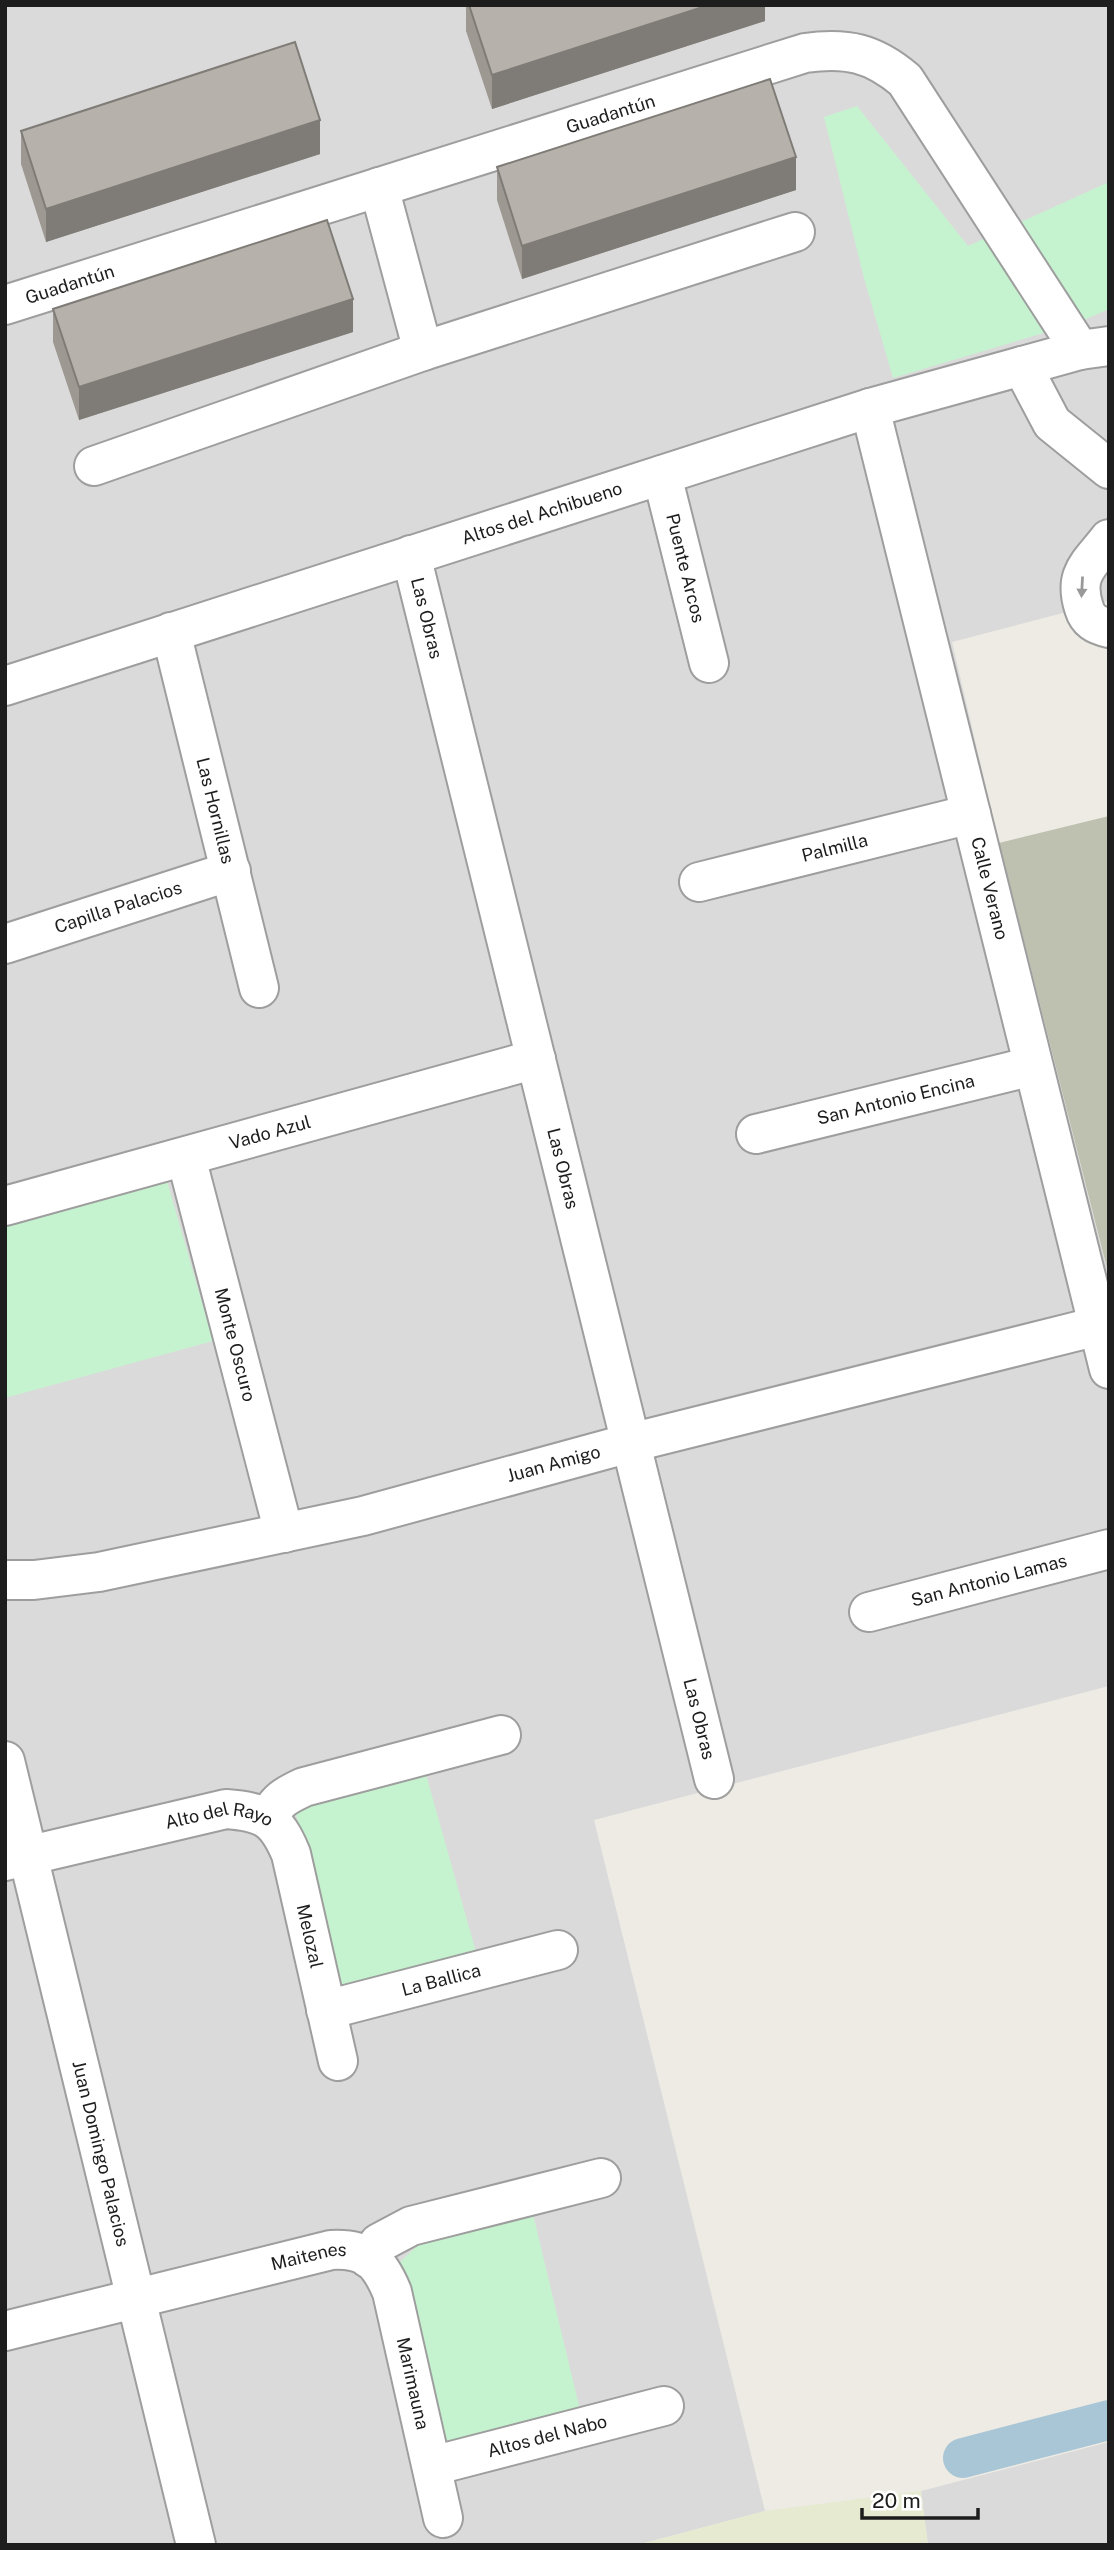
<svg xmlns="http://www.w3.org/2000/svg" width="1114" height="2550" font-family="'Public Sans',sans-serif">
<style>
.residential{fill:#dbdada}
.construction{fill:#bec0b0}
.farmland{fill:#e5ead1}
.park{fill:#c5f3cf}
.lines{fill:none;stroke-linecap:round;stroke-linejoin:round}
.canal{stroke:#a9c6d6;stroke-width:40}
.minor-casing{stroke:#9e9e9e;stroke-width:42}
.minor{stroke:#fff;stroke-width:38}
.wall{fill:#9d9892}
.shaded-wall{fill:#7f7c77}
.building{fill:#b6b1aa;stroke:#7f7c77;stroke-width:2}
.oneway{fill:#999}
.labels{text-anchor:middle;stroke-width:6;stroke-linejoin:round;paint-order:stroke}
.street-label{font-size:18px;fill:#1d1d1d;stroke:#fff}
</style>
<rect width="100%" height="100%" fill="#edebe4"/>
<g class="residential">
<polygon points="5,5 1109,5 1109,601 952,642 999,843 1109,1276 1109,1686 594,1820 765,2511 637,2545 5,2545"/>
<polygon points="1109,2442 1109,2545 928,2545 921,2491"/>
</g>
<polygon class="construction" points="1109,816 1109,1276 999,843"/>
<polygon class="farmland" points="921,2491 928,2545 637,2545 765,2511"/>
<g class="park">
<polygon points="857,106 968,246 1109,182 1109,309 1077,323 893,378 864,278 824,117"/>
<polygon points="167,1181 213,1341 5,1398 5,1224"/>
<polygon points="423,1764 478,1959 339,1991 296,1814 318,1794"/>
<polygon points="531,2206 581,2414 442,2454 399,2263 436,2228"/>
</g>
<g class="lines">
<polyline class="canal" points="963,2458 1109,2420"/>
<defs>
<g id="minor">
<path id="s1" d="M 5,305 L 805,53 C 847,47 873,53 905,80 L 1080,350"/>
<polyline points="423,351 795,232"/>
<polyline points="1022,366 1052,423 1109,469"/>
<path id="s2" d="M 870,408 L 1109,1369"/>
<polyline points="94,466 423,351 379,187"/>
<path id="s3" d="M 662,475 L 709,663"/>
<path d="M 1109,539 C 1089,565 1073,574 1084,608 C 1088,621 1096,625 1109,628"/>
<path id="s4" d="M 411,555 L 714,1779"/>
<path id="s5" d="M 171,632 L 259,988"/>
<path id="s6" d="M 5,686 L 870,408 L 1080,350 L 1109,346"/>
<path id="s7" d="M 699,882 L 971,814"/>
<path id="s8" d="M 5,944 L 231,871"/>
<path id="s9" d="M 756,1134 L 1033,1066"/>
<path id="s10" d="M 186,1157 L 284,1533"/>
<path id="s11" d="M 5,1206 L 536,1059"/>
<path id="s12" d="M 5,1580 L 34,1580 L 99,1572 L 363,1516 L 630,1443 L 1098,1326"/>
<path id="s13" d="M 869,1612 L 1109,1549"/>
<path id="s14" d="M 5,1761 L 196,2545"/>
<path d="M 269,1818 C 276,1800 287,1795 304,1787 L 501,1735"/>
<path id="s15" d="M 5,1861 L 226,1809 C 264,1812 276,1818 291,1854 L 338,2061"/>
<path id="s16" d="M 326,2010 L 558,1950"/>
<polyline points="368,2258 379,2243 411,2226 601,2178"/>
<path id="s17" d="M 5,2331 L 331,2250 C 367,2248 379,2261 392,2292 L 443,2518"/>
<path id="s18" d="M 432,2466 L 664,2406"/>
</g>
</defs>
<use href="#minor" class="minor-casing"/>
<use href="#minor" class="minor"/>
</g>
<g class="wall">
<polygon points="466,5 765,5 765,21 492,109 466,31"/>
<polygon points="21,131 320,154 46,242 21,164"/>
<polygon points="497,167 796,190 522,279 497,200"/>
<polygon points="53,309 353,332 79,420 53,342"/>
</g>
<g class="shaded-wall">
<polygon points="709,5 765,5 765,21 492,109 492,75"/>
<polygon points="320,120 320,154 46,242 46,209"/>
<polygon points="796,157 796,190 522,279 522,246"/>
<polygon points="353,299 353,332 79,420 79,387"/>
</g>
<g class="building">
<polygon points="469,5 709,5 492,75"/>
<polygon points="295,42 320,120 46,209 21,131"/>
<polygon points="770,79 796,157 522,246 497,167"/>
<polygon points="327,220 353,299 79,387 53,309"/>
</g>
<defs><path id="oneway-solid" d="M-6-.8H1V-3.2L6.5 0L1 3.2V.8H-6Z" transform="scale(1.75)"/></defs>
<use class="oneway" href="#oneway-solid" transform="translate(1082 587) rotate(93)"/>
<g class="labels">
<g class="street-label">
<text dy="6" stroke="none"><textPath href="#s1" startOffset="635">Guadantún</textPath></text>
<text dy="6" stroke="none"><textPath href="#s1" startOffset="68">Guadantún</textPath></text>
<text dy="6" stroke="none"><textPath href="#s6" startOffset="564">Altos del Achibueno</textPath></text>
<text dy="6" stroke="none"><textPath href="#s3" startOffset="96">Puente Arcos</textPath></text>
<text dy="6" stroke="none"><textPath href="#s4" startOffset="65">Las Obras</textPath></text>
<text dy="6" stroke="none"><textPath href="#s5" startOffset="184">Las Hornillas</textPath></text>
<text dy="6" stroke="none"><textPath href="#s7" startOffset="140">Palmilla</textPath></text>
<text dy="6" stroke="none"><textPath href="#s2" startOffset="495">Calle Verano</textPath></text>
<text dy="6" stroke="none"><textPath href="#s8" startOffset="119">Capilla Palacios</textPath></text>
<text dy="6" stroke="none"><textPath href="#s9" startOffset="144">San Antonio Encina</textPath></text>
<text dy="6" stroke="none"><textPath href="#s11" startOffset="275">Vado Azul</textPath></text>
<text dy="6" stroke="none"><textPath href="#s4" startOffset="632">Las Obras</textPath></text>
<text dy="6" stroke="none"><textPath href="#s10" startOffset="194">Monte Oscuro</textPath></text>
<text dy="6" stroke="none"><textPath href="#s12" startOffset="562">Juan Amigo</textPath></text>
<text dy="6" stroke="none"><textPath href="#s13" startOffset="124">San Antonio Lamas</textPath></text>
<text dy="6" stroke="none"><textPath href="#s4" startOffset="1199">Las Obras</textPath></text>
<text dy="6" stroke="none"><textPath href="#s15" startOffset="220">Alto del Rayo</textPath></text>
<text dy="6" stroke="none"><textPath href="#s15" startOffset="397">Melozal</textPath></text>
<text dy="6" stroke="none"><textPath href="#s16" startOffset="119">La Ballica</textPath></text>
<text dy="6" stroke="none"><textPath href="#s14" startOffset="404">Juan Domingo Palacios</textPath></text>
<text dy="6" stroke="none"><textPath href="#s17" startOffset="313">Maitenes</textPath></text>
<text dy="6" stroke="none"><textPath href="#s17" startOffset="511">Marimauna</textPath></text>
<text dy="6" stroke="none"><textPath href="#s18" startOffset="119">Altos del Nabo</textPath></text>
</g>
</g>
<rect width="1114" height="2550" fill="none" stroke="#1d1d1d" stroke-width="14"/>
<path d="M862 2508v10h116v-10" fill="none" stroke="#1d1d1d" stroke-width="3.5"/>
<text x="872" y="2508" font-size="21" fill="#1d1d1d" stroke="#ffffff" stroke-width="5" paint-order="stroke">20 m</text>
</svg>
